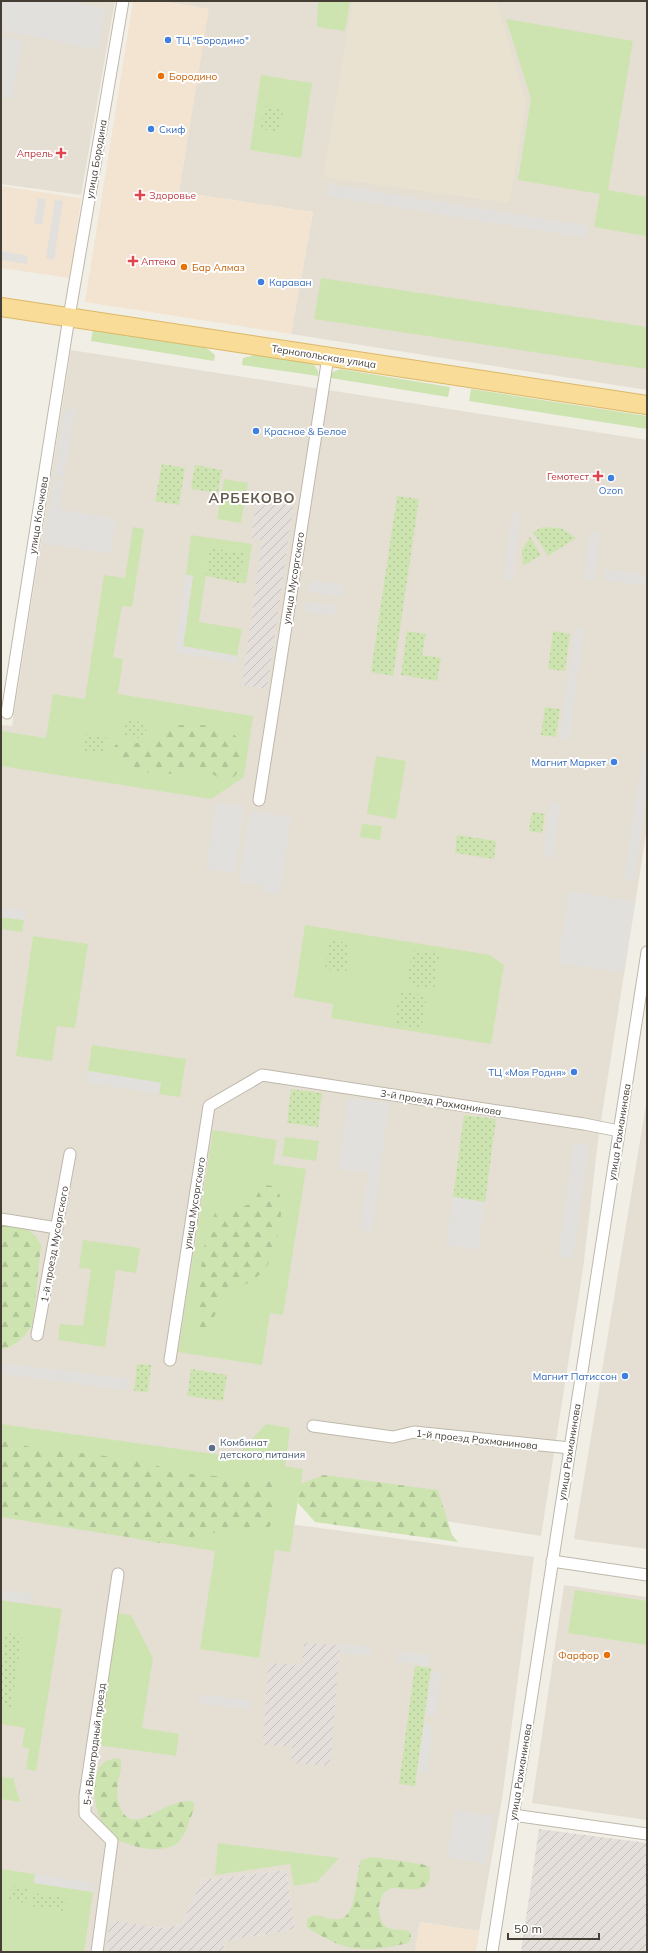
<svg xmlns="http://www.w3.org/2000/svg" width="648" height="1953" font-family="Mulish,sans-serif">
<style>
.residential{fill:#e5dfd3}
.commercial{fill:#f3e4d1}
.industrial{fill:url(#industrial-furrows)}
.education{fill:#eae2d0}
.green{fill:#cde4b0}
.forest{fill:url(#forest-firs)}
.park{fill:url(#park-dots)}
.parking{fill:#e2e0dd}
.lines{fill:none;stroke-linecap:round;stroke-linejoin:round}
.street-casing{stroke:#bfb8ab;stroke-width:13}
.primary-casing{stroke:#dcb868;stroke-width:20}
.street{stroke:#fff;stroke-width:11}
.primary{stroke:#f8dc97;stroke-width:18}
.shop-dot{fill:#3f7fe0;stroke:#fff;stroke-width:1.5}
.food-dot{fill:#e8710a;stroke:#fff;stroke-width:1.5}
.health-dot{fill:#e0444e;stroke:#fff;stroke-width:1.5}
.service-dot{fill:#5c6f8a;stroke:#fff;stroke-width:1.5}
.labels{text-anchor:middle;stroke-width:4;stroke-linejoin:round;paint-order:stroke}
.shop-label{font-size:10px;fill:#366cbe;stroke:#fff;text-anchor:start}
.food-label{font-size:10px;fill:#c56008;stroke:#fff;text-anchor:start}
.health-label{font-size:10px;fill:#be3a42;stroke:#fff;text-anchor:end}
.street-label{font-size:10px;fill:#443e35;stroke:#fff}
.service-label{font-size:10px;fill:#4e5e75;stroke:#fff;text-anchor:start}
.district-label{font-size:14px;font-weight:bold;letter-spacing:1px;fill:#665b4d;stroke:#fff}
</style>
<defs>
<pattern id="industrial-furrows" width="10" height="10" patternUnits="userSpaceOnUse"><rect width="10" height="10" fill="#e4dfda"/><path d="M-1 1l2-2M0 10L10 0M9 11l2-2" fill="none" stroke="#c5c0bc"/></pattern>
<pattern id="forest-firs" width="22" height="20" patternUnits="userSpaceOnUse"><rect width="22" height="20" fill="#cde4b0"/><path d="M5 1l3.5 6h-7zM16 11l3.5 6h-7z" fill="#b1c598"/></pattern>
<pattern id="park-dots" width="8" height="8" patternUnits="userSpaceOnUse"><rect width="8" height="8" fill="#cde4b0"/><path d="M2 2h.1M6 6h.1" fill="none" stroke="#b1c598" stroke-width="1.8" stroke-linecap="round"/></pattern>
</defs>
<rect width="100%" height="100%" fill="#f1eee5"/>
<g class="residential">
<polygon points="1,1 115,1 81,195 1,184"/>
<polygon points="162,1 647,1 647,390 291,334 313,212 179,192 208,9"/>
<polygon points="71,350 647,440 647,828 599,1133 583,1269 541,1536 1,1451 1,725 12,726"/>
<polygon points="647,1099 647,1549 574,1539"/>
<polygon points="1,1490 283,1523 534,1557 502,1799 479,1931 420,1922 415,1952 225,1952 223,1942 295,1929 286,1870 202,1880 182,1924 162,1928 111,1921 106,1952 1,1952"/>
<polygon points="564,1585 647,1597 647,1820 532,1803"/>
</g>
<g class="commercial">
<polygon points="133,1 162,1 209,9 179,192 313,212 291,334 85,302"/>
<polygon points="1,186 81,198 70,278 1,268"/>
<polygon points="420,1922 479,1931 476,1952 415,1952"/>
</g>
<g class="industrial">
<polygon points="257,494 294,499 267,689 242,685 262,540 251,538"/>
<polygon points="304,1643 340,1645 330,1766 291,1763 292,1747 263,1745 268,1663 302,1665"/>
<polygon points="539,1829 647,1843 647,1952 521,1952"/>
<polygon points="286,1870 295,1929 223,1942 225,1952 106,1952 110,1920 162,1928 182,1924 202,1880"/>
</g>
<polygon class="education" points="353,1 496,1 526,102 509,203 323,177"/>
<g class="green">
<polygon points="318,1 350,1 345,31 317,27"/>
<polygon points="506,19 633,41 608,190 647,197 646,236 594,227 600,194 518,180 531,99"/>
<polygon points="261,75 312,83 301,158 250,150"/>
<polygon points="321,278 647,327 647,369 314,319"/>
<polygon points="93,329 205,347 215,355 214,361 91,341"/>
<polygon points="259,354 313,363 318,371 318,376 242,365 243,358"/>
<polygon points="340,369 450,387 448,397 331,378 331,373"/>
<polygon points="471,389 647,416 647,429 469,401"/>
<polygon points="224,479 248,483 241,523 217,519"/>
<polygon points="133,527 144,529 132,607 122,606 113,657 123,659 118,694 253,716 244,777 211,799 1,766 1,731 46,738 53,694 85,699 104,575 125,578"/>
<polygon points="191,535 252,544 246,583 240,583 244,553 210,548 199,622 242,629 237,656 183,646 193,576 186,575"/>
<polygon points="376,756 406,761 396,819 367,814"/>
<polygon points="362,824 382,826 380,840 360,837"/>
<polygon points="1,917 24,920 22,932 1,929"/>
<polygon points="305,925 490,955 504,965 491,1044 331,1018 333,1004 294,997"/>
<polygon points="33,936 88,944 75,1028 57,1026 52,1061 16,1056"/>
<polygon points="92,1045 186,1059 180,1097 159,1094 161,1083 88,1071"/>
<polygon points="213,1130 277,1140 273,1164 306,1169 283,1315 270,1313 262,1365 178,1352"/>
<polygon points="285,1137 319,1141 316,1161 282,1156"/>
<polygon points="83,1240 140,1248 136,1273 116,1270 105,1347 58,1340 60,1324 83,1326 91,1269 79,1268"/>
<polygon points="1,1424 235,1457 266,1424 290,1428 285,1466 303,1469 290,1552 275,1550 259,1658 200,1649 215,1551 1,1517"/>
<polygon points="575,1590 647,1601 647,1645 568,1633"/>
<polygon points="1,1600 62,1609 36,1771 26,1769 29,1748 22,1747 25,1728 1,1724"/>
<polygon points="117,1613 131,1615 153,1658 142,1728 179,1734 176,1756 97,1745"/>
<polygon points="1,1777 13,1778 20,1802 1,1799"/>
<polygon points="218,1843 339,1858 317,1882 294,1886 290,1864 215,1875"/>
<polygon points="1,1869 35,1874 34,1883 93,1892 84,1952 1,1952"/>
</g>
<g class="forest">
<path d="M 181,725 C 201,724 245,724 242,754 C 241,763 240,770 234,777 C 214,782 217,772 202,771 C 191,769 180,774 168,774 C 150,775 123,770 113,753 L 115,745 L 121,743 L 149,743 L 162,729 Z"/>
<path d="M 265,1185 L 275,1186 C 289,1200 276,1257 264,1270 C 255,1281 240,1286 229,1295 C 219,1304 214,1320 205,1330 L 200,1333 L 197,1332 L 194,1323 L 201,1267 L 205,1243 L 215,1213 L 219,1209 L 244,1206 L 253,1203 L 261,1187 Z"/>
<path d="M 1,1226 C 19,1226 32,1227 41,1245 L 33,1323 C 27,1336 15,1346 1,1350 Z"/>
<polygon points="1,1438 30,1447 123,1458 192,1474 273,1481 277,1508 269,1529 230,1530 158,1543 1,1512"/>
<polygon points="324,1475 438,1490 452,1535 458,1542 315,1522 298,1503 300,1484"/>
<path d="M 118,1758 L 120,1759 C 123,1766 120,1770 119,1777 C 116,1789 116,1809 127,1817 C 142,1829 172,1795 194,1802 C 195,1809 191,1816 189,1822 C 186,1830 182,1841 175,1845 C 158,1855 118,1845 106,1831 C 98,1821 92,1793 95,1781 C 98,1766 102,1760 118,1758 Z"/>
<path d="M 372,1857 L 422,1864 L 429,1867 C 435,1897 409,1888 391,1888 C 388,1890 383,1893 382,1896 C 377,1905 378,1923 388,1928 C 395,1931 402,1928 410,1932 L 411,1936 L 409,1943 C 364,1953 346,1953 307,1927 L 307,1919 L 314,1915 C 322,1916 331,1920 339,1919 C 358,1917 355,1875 361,1860 Z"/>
</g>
<g class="park">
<polygon points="264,106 283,110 280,132 261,129"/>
<polygon points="162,464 185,468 179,505 155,501"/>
<polygon points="195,465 222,470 218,493 191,489"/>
<polygon points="397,496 419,499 393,676 371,672"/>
<polygon points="543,527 561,528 576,538 548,556 533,532"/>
<polygon points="530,537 541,555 523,566 522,550"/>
<polygon points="210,548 244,553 240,583 206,576"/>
<polygon points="407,631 426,634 422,655 441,658 437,681 401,675"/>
<polygon points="553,631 570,634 565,671 548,669"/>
<polygon points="545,707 560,709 556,737 541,735"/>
<polygon points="126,720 147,723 145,739 124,736"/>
<polygon points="84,734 106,737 103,753 82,751"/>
<polygon points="532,812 545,814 542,833 529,831"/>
<polygon points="457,835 496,841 494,859 455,853"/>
<polygon points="329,940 350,943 346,972 325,969"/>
<polygon points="412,950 439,954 434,989 407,985"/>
<polygon points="400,991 427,996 421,1029 394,1024"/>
<polygon points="291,1089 322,1093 318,1127 287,1123"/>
<polygon points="464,1115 496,1119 485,1202 453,1197"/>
<polygon points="137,1364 151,1365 148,1392 134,1391"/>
<polygon points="191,1369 227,1375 223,1401 187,1396"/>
<polygon points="6,1633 22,1635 11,1707 1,1705 1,1669"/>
<polygon points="415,1666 431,1668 415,1786 399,1784"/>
<polygon points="11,1886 28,1888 26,1903 9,1900"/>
<polygon points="33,1893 66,1898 65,1911 31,1906"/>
</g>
<g class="parking">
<polygon points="1,1 68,1 106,9 97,49 1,30"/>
<polygon points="1,36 22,40 13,99 1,97"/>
<polygon points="329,184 588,226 586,238 327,196"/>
<polygon points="38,198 46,199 42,225 34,224"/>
<polygon points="55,200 63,201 54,260 46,258"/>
<polygon points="1,251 28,256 27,264 1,260"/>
<polygon points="75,408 64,478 54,477 64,411"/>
<polygon points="54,480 64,481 60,509 116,519 110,554 43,543"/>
<polygon points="512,511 520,512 513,580 504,579"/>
<polygon points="590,531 600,532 594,580 584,578"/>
<polygon points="605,569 647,575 647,586 604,580"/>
<polygon points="186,575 193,576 183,646 237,656 236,663 174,652"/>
<polygon points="310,580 344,585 342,597 308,592"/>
<polygon points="305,601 337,606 335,616 304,611"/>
<polygon points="575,628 584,629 569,740 560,738"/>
<polygon points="647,726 647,795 634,881 624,879"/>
<polygon points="216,802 244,806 235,873 206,869"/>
<polygon points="550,802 560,804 553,858 543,857"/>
<polygon points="250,810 291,817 280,895 262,892 263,886 239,882"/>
<polygon points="569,891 635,902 624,973 558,963"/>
<polygon points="1,907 26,911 24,920 1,917"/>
<polygon points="88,1071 161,1083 159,1094 86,1082"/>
<polygon points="348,1098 389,1103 372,1231 361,1230 368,1173 339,1169"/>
<polygon points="574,1143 589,1145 573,1259 558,1257"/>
<polygon points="453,1197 485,1202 478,1250 446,1245"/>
<polygon points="1,1363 129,1379 127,1390 1,1374"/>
<polygon points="1,1590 32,1594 31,1604 1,1600"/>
<polygon points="342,1644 371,1647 370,1656 340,1653"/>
<polygon points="397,1651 430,1655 429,1666 396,1661"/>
<polygon points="432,1671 441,1672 435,1716 426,1715"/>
<polygon points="200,1694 251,1701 250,1710 199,1703"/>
<polygon points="424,1724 434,1725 427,1773 417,1772"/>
<polygon points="455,1809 494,1816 486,1864 447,1857"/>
<polygon points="35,1874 94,1883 93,1892 34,1883"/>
</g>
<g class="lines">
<defs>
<g id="street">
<polyline points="7,713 69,317 123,1"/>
<polyline points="259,800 328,357"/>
<polyline points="1,1219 57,1228"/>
<polyline points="37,1335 70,1154"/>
<polyline points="170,1360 209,1106 262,1075 584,1124 619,1131"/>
<polyline points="313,1426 393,1437 414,1432 570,1448"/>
<polyline points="552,1561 647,1575"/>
<polyline points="513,1815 647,1834"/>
<polyline points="97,1952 112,1841 85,1814 85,1796 118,1574"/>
<polyline points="492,1952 647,952"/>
</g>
<polyline id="primary" points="1,307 647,405"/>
</defs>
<use href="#street" class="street-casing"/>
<use href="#primary" class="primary-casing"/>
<use href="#street" class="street"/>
<use href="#primary" class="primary"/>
</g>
<g class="shop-dot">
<circle cx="168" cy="40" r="4"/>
<circle cx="151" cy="129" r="4"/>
<circle cx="261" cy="282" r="4"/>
<circle cx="256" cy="431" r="4"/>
<circle cx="611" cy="478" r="4"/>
<circle cx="614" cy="762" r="4"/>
<circle cx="574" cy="1072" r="4"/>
<circle cx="625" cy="1376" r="4"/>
</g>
<g class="food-dot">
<circle cx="161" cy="76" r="4"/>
<circle cx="184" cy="267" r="4"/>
<circle cx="607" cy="1655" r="4"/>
</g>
<g class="health-dot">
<path d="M59 147h4v4h4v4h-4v4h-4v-4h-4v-4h4z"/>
<path d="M138 189h4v4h4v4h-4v4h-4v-4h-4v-4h4z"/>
<path d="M131 255h4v4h4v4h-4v4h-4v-4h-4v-4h4z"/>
<path d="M596 470h4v4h4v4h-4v4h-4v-4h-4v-4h4z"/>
</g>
<circle class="service-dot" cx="212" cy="1448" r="4"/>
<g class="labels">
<g class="shop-label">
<text x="176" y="44">ТЦ "Бородино"</text>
<text x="159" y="133">Скиф</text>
<text x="269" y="286">Караван</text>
<text x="264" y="435">Красное &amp; Белое</text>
<text x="611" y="494" text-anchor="middle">Ozon</text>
<text x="606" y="766" text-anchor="end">Магнит Маркет</text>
<text x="566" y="1076" text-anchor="end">ТЦ «Моя Родня»</text>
<text x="617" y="1380" text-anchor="end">Магнит Патиссон</text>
</g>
<g class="food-label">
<text x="169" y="80">Бородино</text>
<text x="192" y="271">Бар Алмаз</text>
<text x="599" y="1659" text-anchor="end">Фарфор</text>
</g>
<g class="health-label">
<text x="53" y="157">Апрель</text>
<text x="149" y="199" text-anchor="start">Здоровье</text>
<text x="141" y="265" text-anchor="start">Аптека</text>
<text x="589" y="480">Гемотест</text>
</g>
<g class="street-label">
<text transform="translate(96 159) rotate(-80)" y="4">улица Бородина</text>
<text transform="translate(324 356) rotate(9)" y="4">Тернопольская улица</text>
<text transform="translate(38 515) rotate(-81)" y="4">улица Клочкова</text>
<text transform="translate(293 578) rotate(-81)" y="4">улица Мусоргского</text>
<text transform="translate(441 1102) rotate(9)" y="4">3-й проезд Рахманинова</text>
<text transform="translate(619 1132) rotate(-81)" y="4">улица Рахманинова</text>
<text transform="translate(194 1203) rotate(-81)" y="4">улица Мусоргского</text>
<text transform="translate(54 1244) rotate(-80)" y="4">1-й проезд Мусоргского</text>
<text transform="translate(477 1439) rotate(6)" y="4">1-й проезд Рахманинова</text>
<text transform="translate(569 1452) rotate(-81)" y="4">улица Рахманинова</text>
<text transform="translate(94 1744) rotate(-83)" y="4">5-й Виноградный проезд</text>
<text transform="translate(520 1772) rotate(-81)" y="4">улица Рахманинова</text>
</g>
<g class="service-label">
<text x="220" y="1446">Комбинат<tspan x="220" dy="12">детского питания</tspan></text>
</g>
<g class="district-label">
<text x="252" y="503">АРБЕКОВО</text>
</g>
</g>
<rect width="648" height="1953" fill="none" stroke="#443e35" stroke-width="4"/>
<path d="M508 1933v6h91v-6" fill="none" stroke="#443e35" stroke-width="2"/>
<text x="514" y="1933" font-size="12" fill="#443e35" stroke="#ffffff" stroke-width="3" paint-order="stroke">50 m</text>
</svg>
